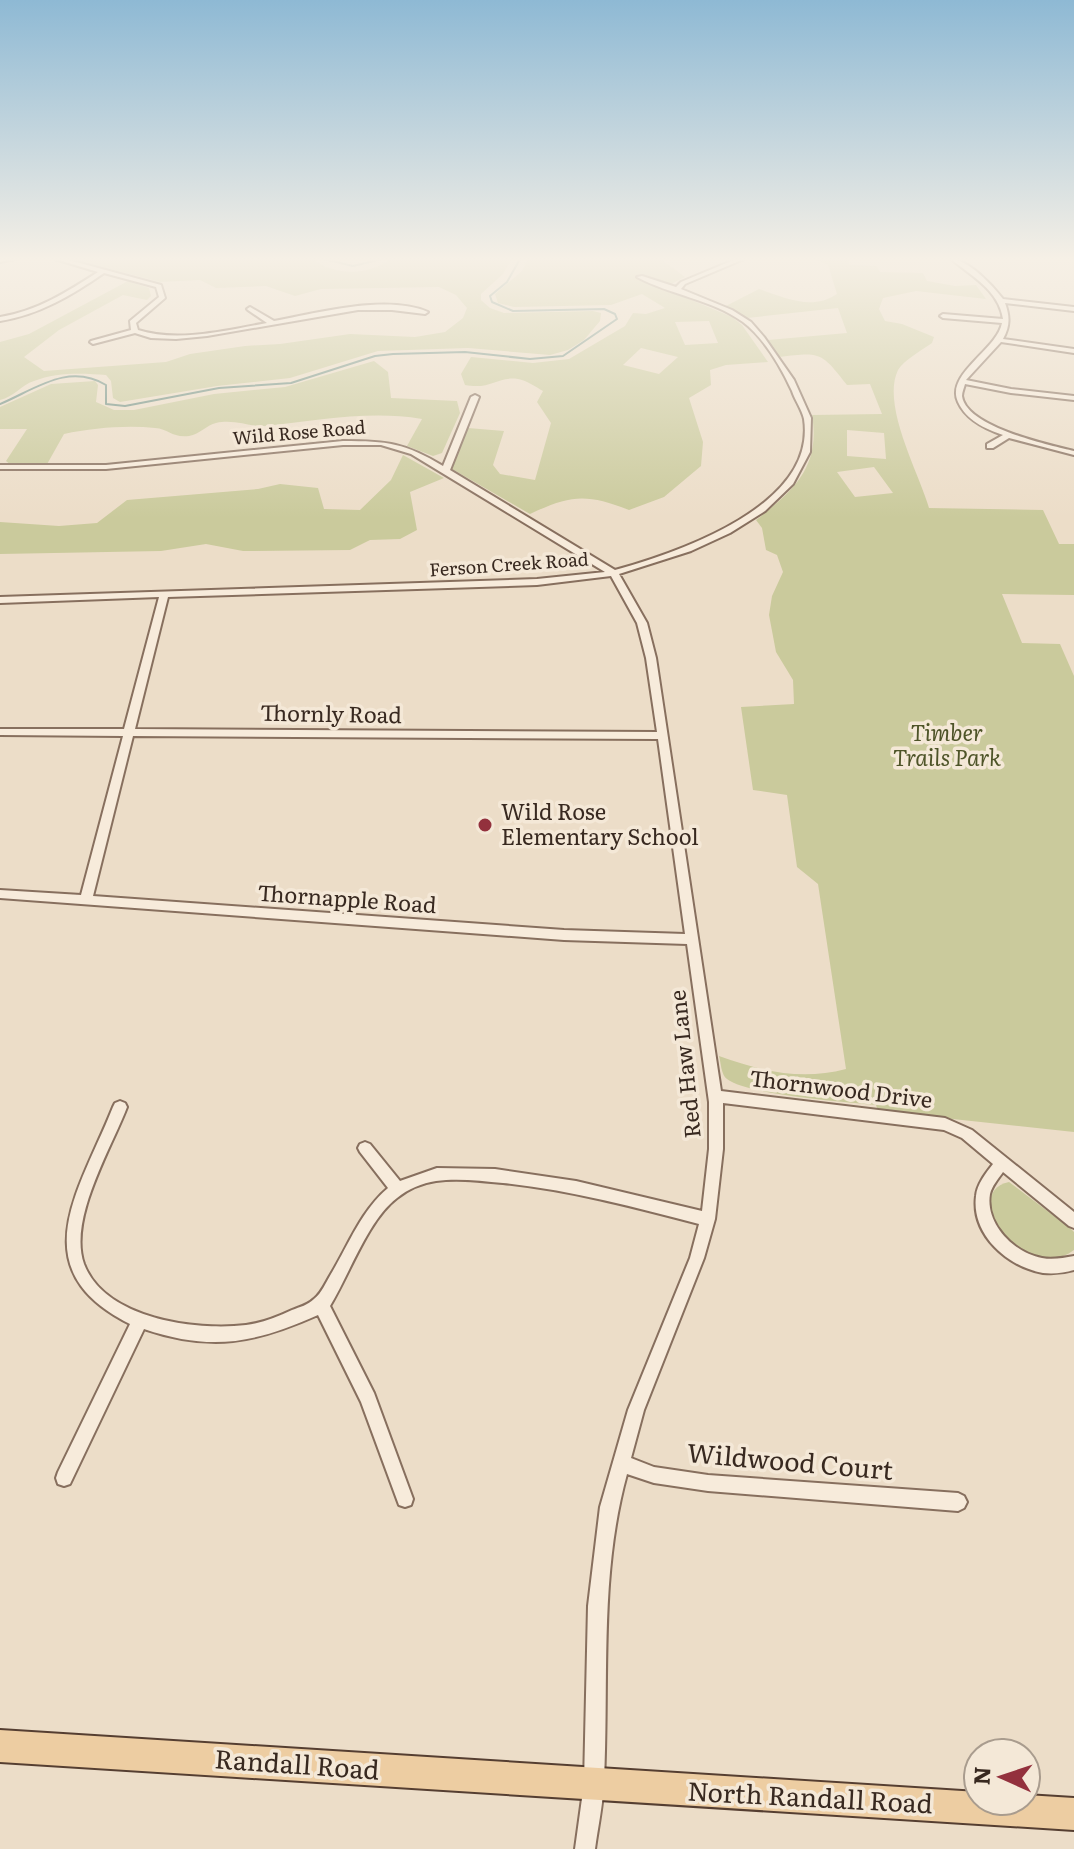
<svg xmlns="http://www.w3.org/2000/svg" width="1074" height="1849" font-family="Literata,serif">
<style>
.green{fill:#caca9c;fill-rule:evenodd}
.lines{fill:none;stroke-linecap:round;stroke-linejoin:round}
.stream{stroke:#6f8f83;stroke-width:2}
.minor-casing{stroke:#876f5e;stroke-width:4}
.primary-casing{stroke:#553e31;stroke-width:4}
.minor{fill:#f7ebdb;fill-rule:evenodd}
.primary{fill:#edcda2;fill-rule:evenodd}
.poi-dot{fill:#93313d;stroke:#f4e8d7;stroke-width:3}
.labels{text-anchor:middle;stroke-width:7;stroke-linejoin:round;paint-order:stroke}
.far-street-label{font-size:18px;fill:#382920;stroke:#f4e8d7}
.street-label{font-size:22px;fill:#382920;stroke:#f4e8d7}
.park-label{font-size:22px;font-style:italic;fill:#4e5428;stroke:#f4e8d7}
.poi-label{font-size:22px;fill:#382920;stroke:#f4e8d7;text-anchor:start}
.near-street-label{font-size:26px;fill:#382920;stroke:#f4e8d7}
</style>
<rect width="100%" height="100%" fill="#ecddc8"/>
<g class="green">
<path d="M 72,259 L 313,259 C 334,276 369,276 390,259 L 512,259 L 503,274 L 481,294 L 481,300 L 490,308 L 504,313 L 593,311 L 601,313 L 600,321 L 584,340 L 568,350 L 550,355 L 468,348 L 378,351 L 290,378 L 217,386 L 120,402 L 113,398 L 111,381 L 106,375 C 83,373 56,372 34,381 C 21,385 14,397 0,400 L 0,342 L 29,334 L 128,281 L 149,288 L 151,296 L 147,300 L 123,295 L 59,330 L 24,357 L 44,371 L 166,362 L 190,354 L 245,346 L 280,344 L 350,334 L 415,337 L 445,332 L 463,318 L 467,308 L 456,295 L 439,287 L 321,289 L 295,296 L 266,286 L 216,288 L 200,280 L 160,282 Z"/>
<path d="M 528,259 L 661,259 L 685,277 L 663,288 L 732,317 L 742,325 L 768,362 L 726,365 L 710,370 L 711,385 L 689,398 L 703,442 L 701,466 L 664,497 L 629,510 C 586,493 570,495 530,514 L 452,469 L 468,428 L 504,431 L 493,465 L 500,474 L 535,480 L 551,423 L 537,402 L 543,391 C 536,387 526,380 518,379 C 497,376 491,390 465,385 L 461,374 L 471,357 L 533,363 L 569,359 L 625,326 L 633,313 L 646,314 L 665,308 L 642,294 L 611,305 L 514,307 L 498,303 L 495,294 L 522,271 ZM 709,321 L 718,343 L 685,345 L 675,322 ZM 641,348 L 678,357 L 659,374 L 623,365 Z"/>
<path d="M 815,259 L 848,259 L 850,265 L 877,266 L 880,272 L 923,273 L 927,281 L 955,286 L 976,285 L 986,299 L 916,291 L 883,298 L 879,309 L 885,321 L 902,324 L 934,337 L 932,343 C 922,350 904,360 898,370 C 881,405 919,473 929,508 L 1043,510 L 1059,544 L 1074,544 L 1074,595 L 1002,594 L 1022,643 L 1060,644 L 1074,676 L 1074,1132 L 878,1111 L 876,1105 C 848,1102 747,1095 727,1079 C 721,1075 721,1063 719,1056 C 762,1071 800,1081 846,1069 L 818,884 L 797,867 L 787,795 L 753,790 L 741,707 L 794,704 L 793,680 L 776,652 L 769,615 L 772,596 L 783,572 L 777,555 L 766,550 L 762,528 L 756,520 C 793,491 821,467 812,415 L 882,414 L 870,384 L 847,385 C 821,352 821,352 779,357 L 768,340 L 847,333 L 838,308 L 747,318 L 724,307 L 759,289 C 785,298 812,311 837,294 L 828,265 ZM 847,430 L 884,433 L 886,459 L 847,456 ZM 874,467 L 893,493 L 855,497 L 837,472 Z"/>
<path d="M 374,361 L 388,372 L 391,398 L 457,401 L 460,413 L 442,453 L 433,456 L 407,446 L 422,419 C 368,410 318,421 264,426 C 249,427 235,419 216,423 C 207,425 200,434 189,436 C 172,438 169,429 155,428 C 126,425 93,428 64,434 L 46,466 L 11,465 L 6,461 L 27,429 L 0,429 L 0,407 L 51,384 L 95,381 L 98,385 L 96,402 L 114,410 L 134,410 L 214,394 L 285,387 Z"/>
<polygon points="403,455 444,478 410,492 417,530 400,539 370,540 350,550 243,551 206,544 161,551 0,554 0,522 59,526 97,523 127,500 258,489 280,484 318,488 324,509 360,510 391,480"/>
<path d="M 1009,1182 L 1070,1228 L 1074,1232 L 1074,1250 C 1025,1287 957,1193 1009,1182 Z"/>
</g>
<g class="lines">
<g class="stream">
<polyline points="324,259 353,266 382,259"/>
<path d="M 0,404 C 34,390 68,362 106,385 L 106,404 L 125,406 L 219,388 L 291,383 L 375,356 L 393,354 L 465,352 L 530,359 L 563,356 L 617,319 L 615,314 L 604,309 L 513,311 L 492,302 L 490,296 L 507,282 L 520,259"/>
</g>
<defs>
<g id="minor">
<polygon points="0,259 15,259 0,262"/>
<path d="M 55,259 L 65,259 L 161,285 L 165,298 L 136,323 L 138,330 C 178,343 227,330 267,323 L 248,310 L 247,309 L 250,307 L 274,321 C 318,313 387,294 428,312 L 425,314 L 392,310 L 358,310 L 207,336 L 176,339 L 151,338 L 135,333 L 93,344 L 90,342 L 91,341 L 131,330 L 130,321 L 159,297 L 156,287 L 104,273 C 72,295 39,315 0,321 L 0,317 C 37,311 67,292 98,272 Z"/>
<path d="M 736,259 L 744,259 L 685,284 L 681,289 L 732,310 L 751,322 L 764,337 L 794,380 L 811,418 L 810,452 L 793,484 L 765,511 L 730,533 L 691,551 L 619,574 L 647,623 L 656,658 L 721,1091 L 945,1118 L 972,1130 L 1074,1212 L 1074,1228 L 1069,1226 L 1003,1172 C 998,1179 992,1186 990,1194 C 985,1224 1014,1253 1042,1258 C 1053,1260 1063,1258 1074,1256 L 1074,1270 C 1064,1273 1054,1274 1043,1273 C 1008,1267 971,1235 976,1196 C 977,1184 986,1173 993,1164 L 962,1138 L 944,1130 L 723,1103 L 723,1149 L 715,1219 L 704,1258 L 644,1410 L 631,1458 L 654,1467 L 708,1475 L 958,1493 L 964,1496 L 967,1502 L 964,1508 L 958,1511 L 708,1491 L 654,1483 L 627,1474 C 599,1575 609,1678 604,1781 C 603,1804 598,1827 595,1849 L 575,1849 L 584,1784 L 588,1606 L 600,1507 L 628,1410 L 690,1258 L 699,1224 C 634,1207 570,1190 503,1183 C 481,1181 458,1178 436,1181 C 422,1183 408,1189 397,1198 C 368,1220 350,1273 330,1306 L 374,1393 L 413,1499 L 411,1505 L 405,1507 L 399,1505 L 361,1402 L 318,1315 C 255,1343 212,1352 144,1329 L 70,1484 L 64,1486 L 58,1484 L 56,1478 L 58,1472 L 130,1324 C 20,1269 80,1190 113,1107 L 115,1103 L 120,1101 L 125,1103 L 127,1107 C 111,1149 68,1219 84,1264 C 105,1319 196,1331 246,1325 C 262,1323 277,1317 292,1310 C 300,1307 308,1305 314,1299 C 322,1293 326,1282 331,1274 C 349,1244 361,1211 388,1188 L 360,1152 L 358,1148 L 360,1144 L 365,1142 L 370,1144 L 400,1181 L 437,1168 L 495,1169 L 576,1181 L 702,1211 L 709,1149 L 709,1102 L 687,944 L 564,940 L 0,898 L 0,890 L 81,895 L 123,736 L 0,735 L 0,729 L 124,729 L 159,597 L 0,603 L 0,597 L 537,579 L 605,572 L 411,454 L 381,445 L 343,445 L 106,469 L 0,469 L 0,465 L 106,465 L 343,441 C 388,441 405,443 443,466 L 471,397 L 475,395 L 479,397 L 450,470 L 615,570 C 679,552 817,506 804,419 C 802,410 795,400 792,391 C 781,367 764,338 743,322 C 711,299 670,295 637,277 L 642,276 L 676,287 L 681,282 ZM 611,576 L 637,623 L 646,658 L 657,732 L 135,729 L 168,597 L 537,585 ZM 133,736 L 658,739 L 685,934 L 564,930 L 93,896 Z"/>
<path d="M 951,259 C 968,259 993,286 1003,299 L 1074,307 L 1074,311 L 1005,303 C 1010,317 1010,326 1003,339 L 1074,349 L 1074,353 L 1001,342 L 966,380 L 1011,389 L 1074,396 L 1074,400 L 1011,393 L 965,384 C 964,388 962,392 962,396 C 966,427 1049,445 1074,451 L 1074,455 L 1009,438 L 993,448 L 987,448 L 987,444 L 1003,435 C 985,429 966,420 958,402 C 945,374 997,350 1002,323 L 943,318 L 940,316 L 943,314 L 1003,319 C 999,290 971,276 951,259 Z"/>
</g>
<polygon id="primary" points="0,1730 978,1792 978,1801 1026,1801 1026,1795 1074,1798 1074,1830 0,1762"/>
</defs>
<use href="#minor" class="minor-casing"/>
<use href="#primary" class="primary-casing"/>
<use href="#minor" class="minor"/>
<use href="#primary" class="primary"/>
</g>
<linearGradient id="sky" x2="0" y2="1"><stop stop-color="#8eb9d4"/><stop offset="0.5" stop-color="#f6f0e6"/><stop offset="1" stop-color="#f6f0e6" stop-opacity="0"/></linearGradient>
<rect width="1074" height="518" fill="url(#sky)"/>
<circle class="poi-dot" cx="485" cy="825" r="8"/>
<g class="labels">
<g class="far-street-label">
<text transform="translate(299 433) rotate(-5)" y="6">Wild Rose Road</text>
<text transform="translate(509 565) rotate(-4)" y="6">Ferson Creek Road</text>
</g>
<g class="street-label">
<text transform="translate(331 714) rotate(1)" y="8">Thornly Road</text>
<text transform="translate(347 899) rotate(4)" y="8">Thornapple Road</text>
<text transform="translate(685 1064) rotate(-96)" y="8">Red Haw Lane</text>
<text transform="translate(841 1089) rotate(7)" y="8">Thornwood Drive</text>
</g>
<g class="park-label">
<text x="947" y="741">Timber<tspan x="947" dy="25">Trails Park</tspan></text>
</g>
<g class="poi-label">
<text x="501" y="820">Wild Rose<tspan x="501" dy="25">Elementary School</tspan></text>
</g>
<g class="near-street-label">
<text transform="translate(790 1462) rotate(5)" y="9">Wildwood Court</text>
<text transform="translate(297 1765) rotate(4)" y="9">Randall Road</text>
<text transform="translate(810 1798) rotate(3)" y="9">North Randall Road</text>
</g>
</g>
<g transform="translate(1002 1777) rotate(273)"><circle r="38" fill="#f4e8d7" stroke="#a99c8e" stroke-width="2"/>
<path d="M0-6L14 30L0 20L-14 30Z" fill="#93313d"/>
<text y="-12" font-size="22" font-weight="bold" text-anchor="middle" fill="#382920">N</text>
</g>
</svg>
